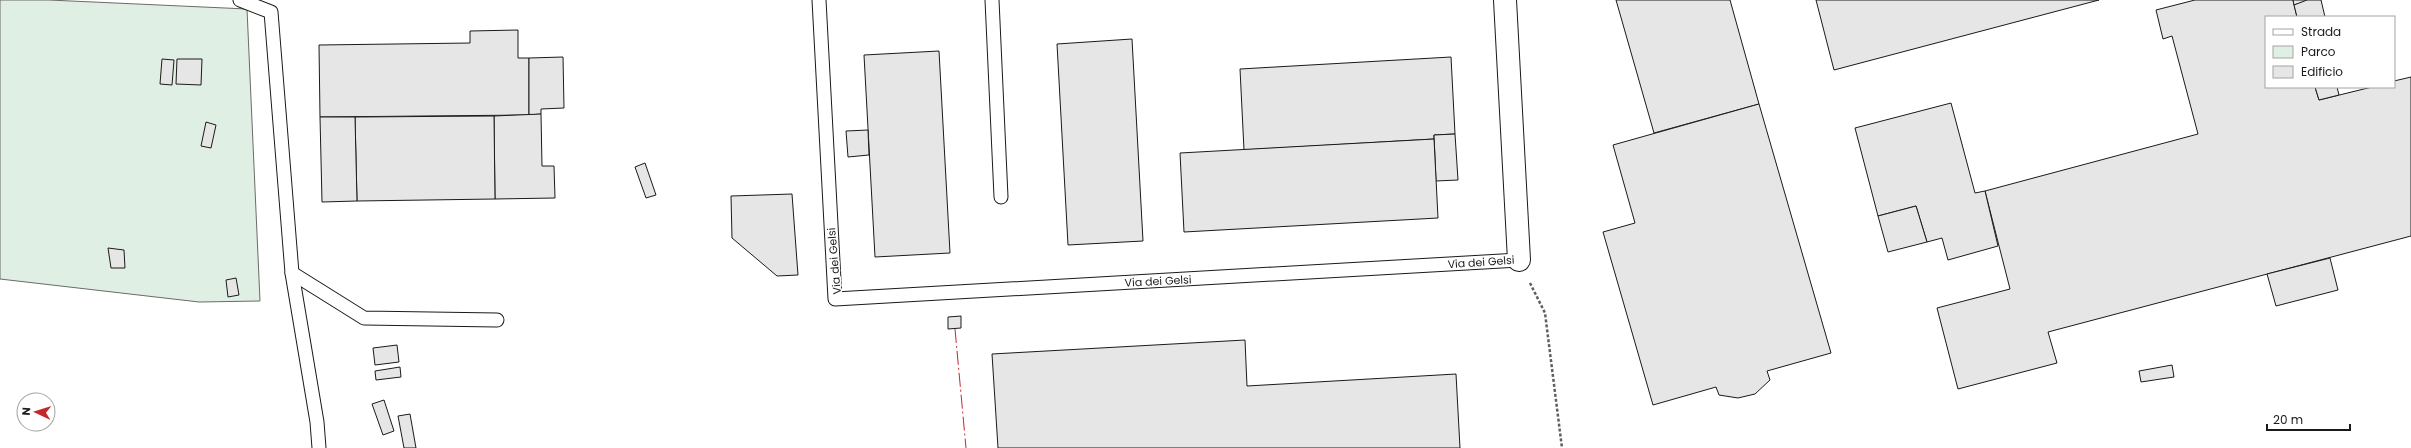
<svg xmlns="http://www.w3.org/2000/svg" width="2411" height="448" font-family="Poppins,sans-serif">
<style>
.green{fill:#e0efe3;stroke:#6a6a6a}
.building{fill:#e6e6e6;stroke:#1a1a1a}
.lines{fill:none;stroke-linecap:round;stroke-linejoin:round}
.lane-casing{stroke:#1a1a1a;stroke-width:15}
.street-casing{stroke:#1a1a1a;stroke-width:24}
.path{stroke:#5f5f5f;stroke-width:2.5;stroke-dasharray:3 2;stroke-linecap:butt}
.lane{stroke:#fff;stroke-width:13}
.street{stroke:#fff;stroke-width:22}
.power{stroke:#c62828;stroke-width:1;stroke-dasharray:14 3 2 3;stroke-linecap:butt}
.labels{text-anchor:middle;stroke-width:3;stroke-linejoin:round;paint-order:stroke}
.street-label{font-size:11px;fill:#1a1a1a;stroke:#fff}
</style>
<rect width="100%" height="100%" fill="#fff"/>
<polygon class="green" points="0,0 49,0 247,9 260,301 199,302 0,279"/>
<g class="building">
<polygon points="1616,0 1730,0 1759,104 1654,133"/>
<polygon points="1816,0 2099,0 1834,70"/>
<polygon points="2195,0 2293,0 2297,17 2266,17 2266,87 2315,87 2319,100 2372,87 2394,87 2394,81 2411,77 2411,236 2048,332 2057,363 1958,389 1937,308 2010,289 1985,191 2198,134 2172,36 2163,39 2156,10"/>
<polygon points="2293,0 2307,0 2308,1 2294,5"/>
<polygon points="2307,0 2321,0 2325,17 2297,17 2294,5"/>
<polygon points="518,30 518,58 529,58 529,115 320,117 319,45 470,43 470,31"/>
<polygon points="1132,39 1143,241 1068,245 1057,44"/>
<polygon points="939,51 950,253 875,257 864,55"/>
<polygon points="563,57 564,108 541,109 541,114 529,115 529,58"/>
<polygon points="1451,57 1455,134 1434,135 1434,139 1244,150 1240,69"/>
<polygon points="162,59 174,60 172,85 160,84"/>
<polygon points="177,59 202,59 201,85 176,84"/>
<polygon points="2315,87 2337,87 2339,95 2319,100"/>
<polygon points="1951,103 1975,193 1985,191 1998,246 1948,260 1942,238 1927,242 1916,206 1878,216 1855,128"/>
<polygon points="1759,104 1831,353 1767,371 1770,380 1755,394 1738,398 1719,395 1716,387 1653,405 1603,232 1635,223 1613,145"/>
<polygon points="541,114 542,166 554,166 555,198 495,199 494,116"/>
<polygon points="494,116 495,199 357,201 355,117"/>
<polygon points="320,117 355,117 357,201 322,202"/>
<polygon points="206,122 216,125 211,148 201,146"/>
<polygon points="868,130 869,155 848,157 846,131"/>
<polygon points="1455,134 1458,180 1436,181 1434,135"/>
<polygon points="1434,139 1438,218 1184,232 1180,153"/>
<polygon points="645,163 656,195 646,198 635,167"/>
<polygon points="792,194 798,275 777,276 732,238 731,196"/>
<polygon points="1916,206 1927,242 1888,252 1878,216"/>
<polygon points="108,248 124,250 125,268 111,268"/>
<polygon points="2330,258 2338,290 2276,306 2267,274"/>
<polygon points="236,278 239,295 228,297 226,280"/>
<polygon points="961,316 961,328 948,329 948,317"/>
<polygon points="1245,340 1247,386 1456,374 1460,448 998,448 992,354"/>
<polygon points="397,345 399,362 375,365 373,348"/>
<polygon points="2172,365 2174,377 2141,382 2139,371"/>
<polygon points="400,367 401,377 376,380 375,371"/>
<polygon points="384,400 394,431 383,435 372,404"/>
<polygon points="410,414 416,448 404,448 398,416"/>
</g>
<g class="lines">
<defs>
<g id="lane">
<polyline points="240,0 271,12 292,273 317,422 319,448"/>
<polyline points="819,0 835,299 1519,260"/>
<polyline points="992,0 1001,197"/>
<polyline points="292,273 364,318 497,320"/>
</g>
<polyline id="street" points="1505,0 1519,260"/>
</defs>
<use href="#lane" class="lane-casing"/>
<use href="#street" class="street-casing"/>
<polyline class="path" points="1530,283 1545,313 1562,448"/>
<use href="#lane" class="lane"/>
<use href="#street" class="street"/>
<polyline class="power" points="955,329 966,448"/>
</g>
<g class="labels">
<g class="street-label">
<text transform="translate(834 261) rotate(-95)" y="4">Via dei Gelsi</text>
<text transform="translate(1481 262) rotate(-4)" y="4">Via dei Gelsi</text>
<text transform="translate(1158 281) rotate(-3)" y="4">Via dei Gelsi</text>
</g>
</g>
<rect x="2265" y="16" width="130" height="72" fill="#ffffff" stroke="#a3a3a3"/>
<rect x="2273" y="29" width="20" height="6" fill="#ffffff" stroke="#a3a3a3"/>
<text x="2301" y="36" font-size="12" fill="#1a1a1a">Strada</text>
<rect x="2273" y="46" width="20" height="12" fill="#e0efe3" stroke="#a3a3a3"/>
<text x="2301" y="56" font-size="12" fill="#1a1a1a">Parco</text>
<rect x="2273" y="66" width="20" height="12" fill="#e6e6e6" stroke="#a3a3a3"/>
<text x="2301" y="76" font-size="12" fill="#1a1a1a">Edificio</text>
<g transform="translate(36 412) rotate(274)"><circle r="19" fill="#ffffff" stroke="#a3a3a3"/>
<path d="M0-3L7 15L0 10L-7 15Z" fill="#c62828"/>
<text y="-6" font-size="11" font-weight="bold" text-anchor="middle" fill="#1a1a1a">N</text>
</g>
<path d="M2267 424v6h83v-6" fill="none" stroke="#1a1a1a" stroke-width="2"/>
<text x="2273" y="424" font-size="12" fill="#1a1a1a" stroke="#ffffff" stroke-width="3" paint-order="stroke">20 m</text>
</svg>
